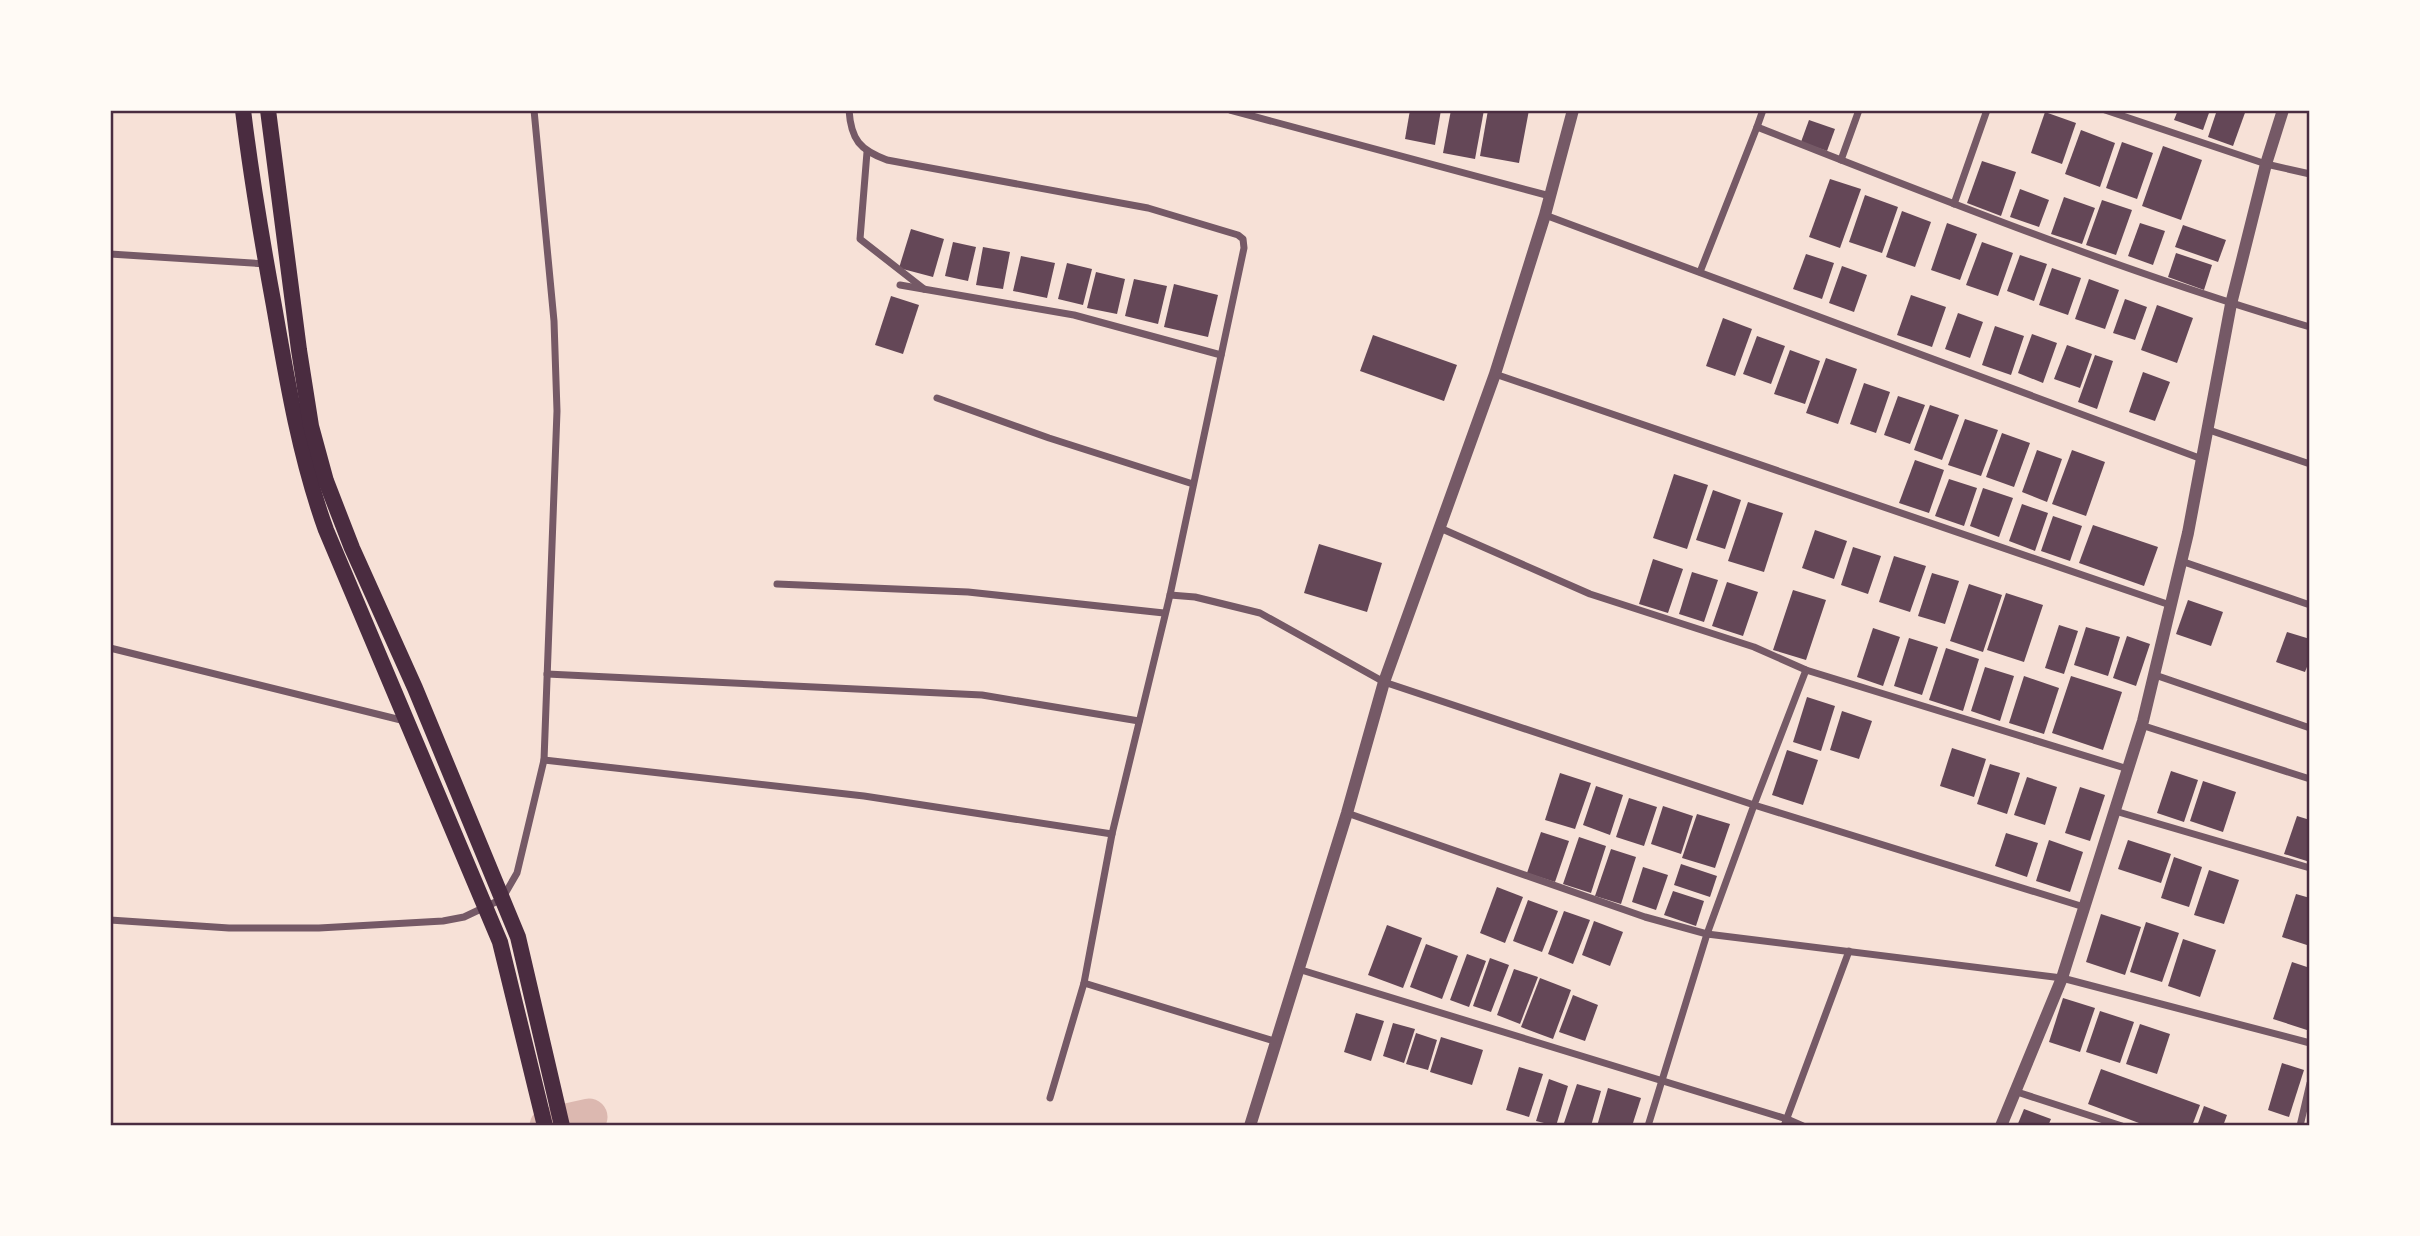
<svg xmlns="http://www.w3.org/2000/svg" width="2420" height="1236" font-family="'PT Sans',sans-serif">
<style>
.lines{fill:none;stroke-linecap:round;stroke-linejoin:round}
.river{stroke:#dcb8b0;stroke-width:37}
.building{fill:#644757}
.minor{stroke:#755966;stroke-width:7}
.tertiary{stroke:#755966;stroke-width:12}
.primary{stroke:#4a2c40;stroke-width:16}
.neatline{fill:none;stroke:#4a2c40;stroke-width:2.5}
</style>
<rect width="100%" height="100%" fill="#f7e1d7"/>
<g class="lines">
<polyline class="river" points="548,1126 589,1117"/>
</g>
<g class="building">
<polygon points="1410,110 1441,110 1435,145 1405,139"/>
<polygon points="1451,110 1484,110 1475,159 1443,153"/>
<polygon points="1488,110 1529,110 1519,163 1480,156"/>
<polygon points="2178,110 2210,110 2203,130 2174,120"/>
<polygon points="2217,110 2246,110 2233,146 2208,137"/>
<polygon points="2045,112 2076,123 2062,164 2031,153"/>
<polygon points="1809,120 1835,129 1827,151 1801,142"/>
<polygon points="2081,130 2115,143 2100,187 2065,174"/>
<polygon points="2122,142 2153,153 2137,199 2106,188"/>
<polygon points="2163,146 2202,160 2181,220 2142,206"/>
<polygon points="1982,161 2016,172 2001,216 1967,203"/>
<polygon points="1830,179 1861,189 1840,248 1809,237"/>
<polygon points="2020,189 2049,200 2039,227 2010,217"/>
<polygon points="1865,195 1898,207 1882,253 1849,242"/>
<polygon points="2064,197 2095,208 2082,244 2051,234"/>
<polygon points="2102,200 2132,210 2116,255 2086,245"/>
<polygon points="1902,211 1931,222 1915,267 1886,257"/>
<polygon points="1947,223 1977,234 1960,280 1931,270"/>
<polygon points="2140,223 2165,231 2153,265 2128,256"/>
<polygon points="2183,225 2226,240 2218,262 2175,247"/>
<polygon points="911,229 944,239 933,277 899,268"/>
<polygon points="953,242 976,247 968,281 945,276"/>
<polygon points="1982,242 2013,253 1998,296 1966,285"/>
<polygon points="983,247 1010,252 1003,289 976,285"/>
<polygon points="2176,253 2212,265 2204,290 2168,277"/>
<polygon points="1806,254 1834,263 1822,299 1793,289"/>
<polygon points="2020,255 2047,264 2034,301 2007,291"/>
<polygon points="1021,256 1055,263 1047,298 1013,291"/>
<polygon points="1067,263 1092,269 1083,305 1058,299"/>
<polygon points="1842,266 1867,275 1854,312 1829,303"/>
<polygon points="2052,268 2081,278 2068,315 2039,305"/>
<polygon points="1096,272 1125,279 1117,314 1087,308"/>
<polygon points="1134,279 1167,286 1158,324 1125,316"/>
<polygon points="2089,279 2119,290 2105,329 2075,319"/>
<polygon points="1174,284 1218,295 1208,337 1164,327"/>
<polygon points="1911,295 1946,307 1932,347 1897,335"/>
<polygon points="891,296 919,305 903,354 875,345"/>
<polygon points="2125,299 2147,307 2135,340 2113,333"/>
<polygon points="2157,305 2193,318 2177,363 2141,350"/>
<polygon points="1958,313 1983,322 1970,358 1945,349"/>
<polygon points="1723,318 1752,329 1735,376 1706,366"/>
<polygon points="1995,326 2024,336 2011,375 1982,365"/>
<polygon points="2032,334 2057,343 2043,383 2018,373"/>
<polygon points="1373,335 1457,365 1444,401 1360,371"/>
<polygon points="1757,336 1785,346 1771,384 1743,374"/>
<polygon points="2067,345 2092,354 2080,388 2054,379"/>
<polygon points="1790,350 1820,361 1805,404 1774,394"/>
<polygon points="2095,355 2113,361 2097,409 2078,402"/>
<polygon points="1826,358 1857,369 1838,424 1806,413"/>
<polygon points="2143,372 2170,382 2155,421 2129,412"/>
<polygon points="1864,383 1890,392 1876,433 1850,424"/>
<polygon points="1898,396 1925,405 1910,444 1884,435"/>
<polygon points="1930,405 1959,415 1942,460 1914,450"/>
<polygon points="1965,419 1998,430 1981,476 1948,465"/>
<polygon points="2002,433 2030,443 2014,487 1986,477"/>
<polygon points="2037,450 2062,459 2047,502 2022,492"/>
<polygon points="2072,450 2105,462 2086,516 2052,504"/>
<polygon points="1915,460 1944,470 1929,513 1899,503"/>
<polygon points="1674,474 1708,485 1687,549 1653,538"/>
<polygon points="1949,479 1977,488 1964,526 1935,516"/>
<polygon points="1983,488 2013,498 1999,537 1970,526"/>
<polygon points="1713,490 1741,500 1725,549 1696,540"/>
<polygon points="1748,502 1783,513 1764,572 1728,561"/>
<polygon points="2022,504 2048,513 2035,551 2009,541"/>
<polygon points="2053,516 2082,526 2070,561 2041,551"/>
<polygon points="2093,525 2158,547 2144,586 2079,563"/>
<polygon points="1815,530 1847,541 1834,579 1802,568"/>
<polygon points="1319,544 1382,563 1367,612 1304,593"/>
<polygon points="1853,547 1881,556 1868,594 1841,585"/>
<polygon points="1894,556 1926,566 1910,612 1879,602"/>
<polygon points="1653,559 1683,569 1668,613 1639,604"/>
<polygon points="1692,572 1718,580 1704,622 1679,614"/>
<polygon points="1932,573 1959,581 1945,624 1918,616"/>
<polygon points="1727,582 1758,592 1743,636 1712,626"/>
<polygon points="1969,584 2002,595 1983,652 1950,641"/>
<polygon points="1793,590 1826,600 1806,660 1773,650"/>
<polygon points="2006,593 2043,605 2024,662 1987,650"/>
<polygon points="2188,600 2223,612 2211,646 2176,634"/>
<polygon points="2059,625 2078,631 2064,674 2045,668"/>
<polygon points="2086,627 2120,637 2108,676 2074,665"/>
<polygon points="1873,628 1900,637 1883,686 1857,677"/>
<polygon points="2287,632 2310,639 2310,659 2305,672 2276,662"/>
<polygon points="2127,636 2150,644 2136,686 2113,678"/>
<polygon points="1909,638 1938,647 1922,695 1894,686"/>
<polygon points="1946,648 1979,659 1963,711 1929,700"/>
<polygon points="1985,667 2014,676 2000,721 1971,711"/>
<polygon points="2024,676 2059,688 2044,734 2009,723"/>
<polygon points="2071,676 2122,692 2103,750 2052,733"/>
<polygon points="1807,697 1835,706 1821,751 1793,742"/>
<polygon points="1842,711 1872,721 1859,759 1830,750"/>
<polygon points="1952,748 1986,759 1974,797 1940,786"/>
<polygon points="1787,750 1818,760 1803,805 1772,795"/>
<polygon points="1990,764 2020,773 2007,814 1977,804"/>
<polygon points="2171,771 2198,780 2184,822 2157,813"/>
<polygon points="1560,773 1591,783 1575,829 1545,820"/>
<polygon points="2027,777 2057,787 2045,825 2014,815"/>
<polygon points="2203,781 2236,792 2223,832 2190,821"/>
<polygon points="1596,786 1623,795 1610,835 1583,825"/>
<polygon points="2080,787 2105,795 2090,841 2065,833"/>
<polygon points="1629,798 1657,807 1644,846 1616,837"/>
<polygon points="1663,806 1693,816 1681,854 1651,844"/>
<polygon points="1697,814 1730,824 1715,868 1682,858"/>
<polygon points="2297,816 2310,820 2310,862 2284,854"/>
<polygon points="1541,832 1569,841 1555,882 1527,873"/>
<polygon points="2006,833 2038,843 2027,877 1995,866"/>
<polygon points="1579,837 1606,846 1591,893 1563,884"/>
<polygon points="2049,840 2083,852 2070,892 2036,881"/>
<polygon points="2128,840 2171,854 2161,883 2118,869"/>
<polygon points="1611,849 1636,857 1621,904 1595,896"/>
<polygon points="2174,857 2202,867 2189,907 2161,898"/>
<polygon points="1681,864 1717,876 1710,897 1674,885"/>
<polygon points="1643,867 1668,875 1656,910 1632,902"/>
<polygon points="2209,870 2239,880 2224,924 2194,915"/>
<polygon points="1497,887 1523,897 1505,943 1480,933"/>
<polygon points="1673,891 1704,901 1696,926 1664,915"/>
<polygon points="2296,894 2310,898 2310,946 2282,937"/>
<polygon points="1528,900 1558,911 1542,952 1513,941"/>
<polygon points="1564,911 1590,920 1573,964 1548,954"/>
<polygon points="2101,914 2141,927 2125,975 2086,962"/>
<polygon points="1594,921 1623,932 1610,966 1582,955"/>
<polygon points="2146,922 2179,933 2162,982 2130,972"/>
<polygon points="1387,925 1422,938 1403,988 1368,975"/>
<polygon points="2183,939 2216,950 2200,997 2168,986"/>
<polygon points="1426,944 1458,956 1442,999 1410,987"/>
<polygon points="1467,954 1486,961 1469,1007 1450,1000"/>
<polygon points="1490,958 1509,965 1491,1012 1473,1006"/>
<polygon points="2292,962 2310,968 2310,1031 2273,1019"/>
<polygon points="1514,969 1538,977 1520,1024 1497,1015"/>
<polygon points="1540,978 1571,990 1553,1039 1521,1027"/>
<polygon points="1573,995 1598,1005 1585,1041 1559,1032"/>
<polygon points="2063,998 2095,1008 2080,1052 2049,1042"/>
<polygon points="2100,1011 2134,1022 2120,1063 2086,1052"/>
<polygon points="1356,1013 1384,1021 1371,1061 1344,1052"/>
<polygon points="1393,1023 1415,1029 1404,1063 1383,1056"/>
<polygon points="2140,1024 2170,1034 2157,1074 2126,1064"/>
<polygon points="1416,1033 1437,1040 1428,1070 1406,1064"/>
<polygon points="1441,1037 1483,1050 1472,1085 1430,1072"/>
<polygon points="2282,1063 2304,1070 2289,1117 2268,1110"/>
<polygon points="1519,1067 1543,1074 1529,1117 1506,1110"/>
<polygon points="2101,1069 2200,1105 2192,1126 2147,1126 2088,1104"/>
<polygon points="1549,1079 1568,1086 1556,1126 1536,1121"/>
<polygon points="1577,1084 1601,1091 1591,1126 1563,1126"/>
<polygon points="1608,1088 1641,1098 1632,1126 1597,1126"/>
<polygon points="2204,1106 2227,1115 2223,1126 2197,1126"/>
<polygon points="2024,1109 2051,1119 2048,1126 2017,1126"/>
</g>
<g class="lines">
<g class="minor">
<path d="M 849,110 C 851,140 860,150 887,160 L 1148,208 L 1238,235 L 1243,239 L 1244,248 L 1170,595 L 1112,834 L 1084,983 L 1274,1041"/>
<polyline points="1230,110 1550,196"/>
<path d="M 1763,110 L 1757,127 C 1939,198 2122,272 2310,327"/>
<polyline points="2105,110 2266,164 2310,174"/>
<polyline points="867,152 860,239 924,289"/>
<polyline points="1841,160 1859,110"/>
<polyline points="1954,204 1987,110"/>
<polyline points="1545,215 2202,459"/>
<polyline points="110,254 266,264"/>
<polyline points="1700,272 1757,127"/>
<polyline points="900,285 1074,315 1221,355"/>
<polyline points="1495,374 2170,605"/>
<polyline points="937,398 1049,438 1193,484"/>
<polyline points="2209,430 2310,464"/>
<polyline points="1440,528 1590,594 1754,647 1806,670 2128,769"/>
<polyline points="2181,561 2310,605"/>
<polyline points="777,584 968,592 1164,613"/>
<polyline points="1170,595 1195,597 1260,613 1384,682 1754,805 1707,934 1648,1126"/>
<polyline points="110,648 405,721"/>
<polyline points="1806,670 1754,805 2084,907"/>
<polyline points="547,674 982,695 1139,721"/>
<polyline points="2155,675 2310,728"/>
<polyline points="2141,725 2310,779"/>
<polyline points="544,760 864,796 1112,834"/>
<polyline points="2115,811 2310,868"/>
<polyline points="1347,813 1645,917 1707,934 2062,978 2310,1043"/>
<polyline points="110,920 229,928 319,928 443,921 464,917 502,899 517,873 544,760 557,411 554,321 534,110"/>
<polyline points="1298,969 1787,1119 1803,1126"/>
<polyline points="2014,1091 2122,1126"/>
<polyline points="1050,1098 1084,983"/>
<polyline points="1784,1126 1849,951"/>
<polyline points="2300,1126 2310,1083"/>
</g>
<g class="tertiary">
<polyline points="1250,1126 1347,813 1384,682 1495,374 1545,215 1573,110"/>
<polyline points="2001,1126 2062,978 2143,721 2188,533 2231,304 2266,164 2283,110"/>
</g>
<g class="primary">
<path d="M 243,110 C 251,176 262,241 274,306 C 287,381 300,458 326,530 L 500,942 L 545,1126"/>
<polyline points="268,110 299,350 311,426 326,481 352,548 415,688 518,937 562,1126"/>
</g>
</g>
<rect width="2420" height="1236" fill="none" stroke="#fffaf5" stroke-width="224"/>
<rect x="112" y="112" width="2196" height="1012" class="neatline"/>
</svg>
